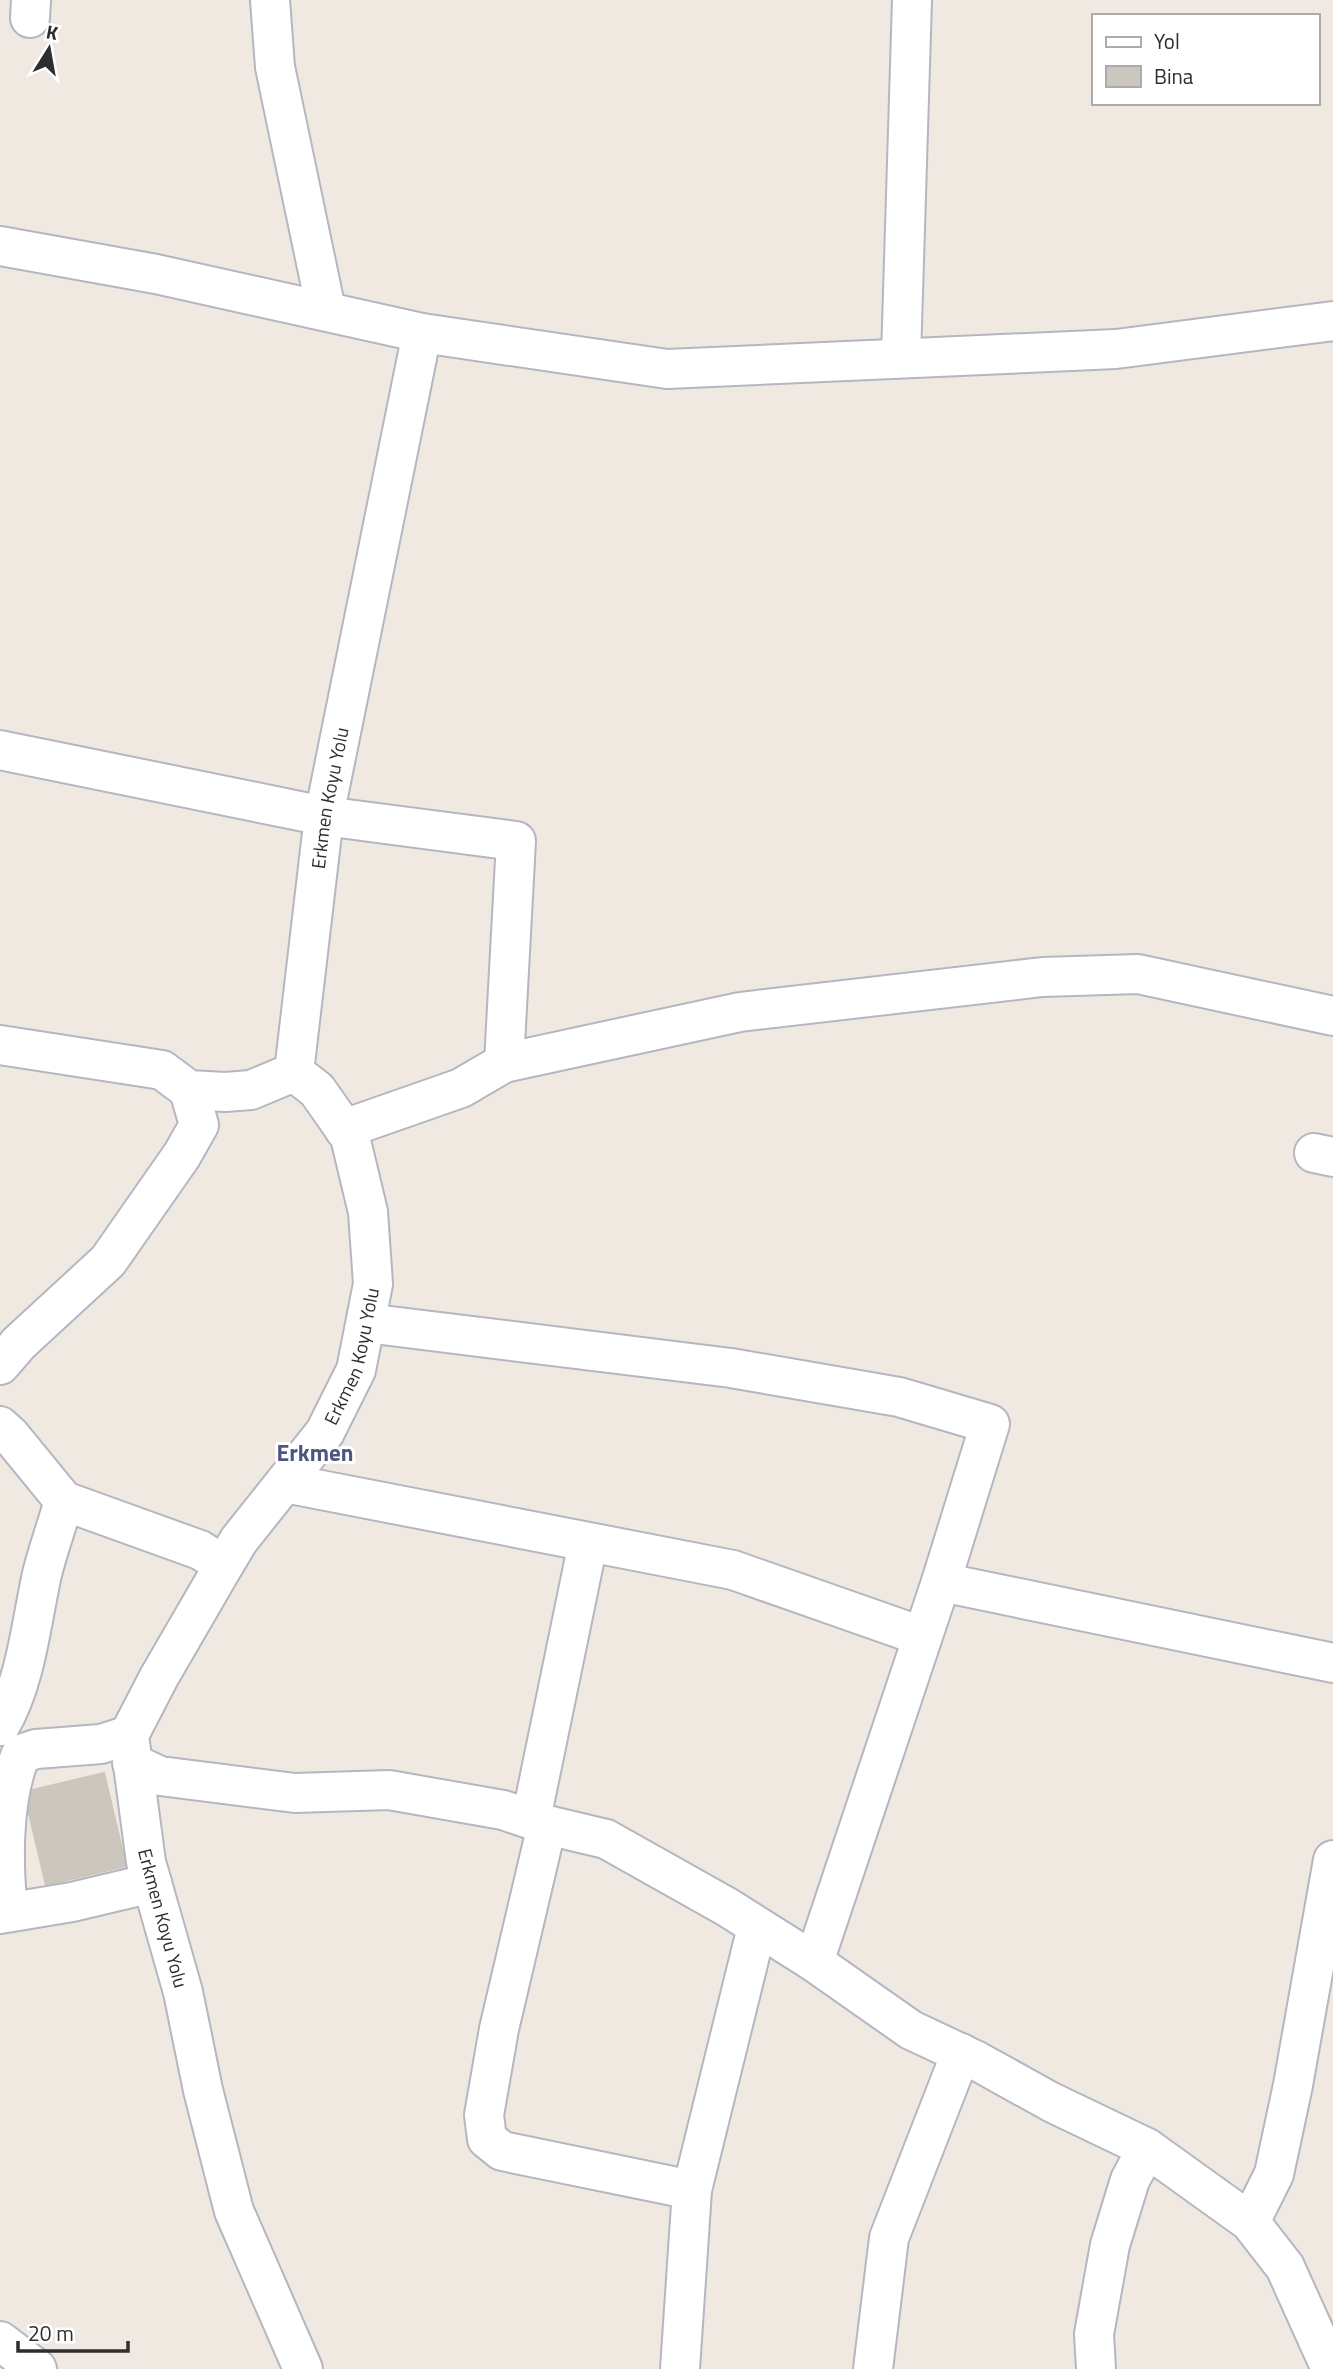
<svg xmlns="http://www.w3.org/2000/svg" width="1333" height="2369" font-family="'Titillium Web',sans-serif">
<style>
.building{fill:#cbc7bf;stroke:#cbc5ba;stroke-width:2}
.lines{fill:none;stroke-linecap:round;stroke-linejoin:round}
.street-casing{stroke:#b4b7c1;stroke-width:42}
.secondary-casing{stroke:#b4b7c1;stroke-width:42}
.street{stroke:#fff;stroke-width:38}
.secondary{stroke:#fff;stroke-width:38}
.labels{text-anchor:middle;stroke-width:6;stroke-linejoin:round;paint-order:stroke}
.street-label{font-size:19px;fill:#2e2e2e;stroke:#fff}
.quarter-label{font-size:23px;font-weight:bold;fill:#4d5680;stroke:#fff}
</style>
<rect width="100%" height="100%" fill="#efe9e1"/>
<polygon class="building" points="104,1773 126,1866 46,1885 24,1792"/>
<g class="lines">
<defs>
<g id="street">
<polyline points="30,18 31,0"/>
<polyline points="901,358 912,0"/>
<polyline points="0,750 324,816 516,841 504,1063 740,1012 1042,977 1138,974 1333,1016"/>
<polyline points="0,1045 162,1070 189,1090 225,1092 251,1090 294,1072"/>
<polyline points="344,1129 461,1088 504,1063"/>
<polyline points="1314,1153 1333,1157"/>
<polyline points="366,1323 731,1368 899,1397 990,1424 941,1582 814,1962"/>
<polyline points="0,1365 19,1343 108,1261 182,1155 199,1125 189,1090"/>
<polyline points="0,1426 10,1435 64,1501 200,1550 224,1565"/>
<polyline points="285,1483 733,1570 921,1636"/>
<polyline points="941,1582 1333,1663"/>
<path d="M 0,1726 C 26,1682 31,1624 42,1574 C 48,1550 57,1525 64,1501"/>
<polyline points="132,1763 160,1776 295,1793 389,1790 503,1810 547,1825 606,1839 727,1907 814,1962 911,2030 977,2061 1051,2102 1147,2148 1250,2222 1285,2267 1331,2369"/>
<polyline points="531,1819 588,1543"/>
<polyline points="547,1825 499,2029 484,2115 487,2139 502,2151 692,2190"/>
<path d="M 8,1911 C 3,1864 2,1799 21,1754 L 36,1749 L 101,1744 L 129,1735"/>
<polyline points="0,1914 72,1902 152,1883"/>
<polyline points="1250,2222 1274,2174 1293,2085 1333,1860"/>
<polyline points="0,2341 37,2369"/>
<polyline points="680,2369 692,2190 757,1927"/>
<polyline points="873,2369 889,2238 961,2053"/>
<polyline points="1096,2369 1094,2334 1110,2245 1130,2180 1147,2148"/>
</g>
<g id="secondary">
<polyline points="270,0 275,67 326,310"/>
<polyline points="0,246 156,274 422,333 667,369 1116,349 1333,321"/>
<path id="s1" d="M 303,2369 L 234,2211 L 203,2090 L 183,1992 L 146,1862 L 129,1735 L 159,1677 L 224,1565 L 239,1540 L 325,1432 L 356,1370 L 373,1284 L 368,1212 L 350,1137 L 317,1090 L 294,1072 L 324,816 L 422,333"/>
</g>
</defs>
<use href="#street" class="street-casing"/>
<use href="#secondary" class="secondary-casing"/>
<use href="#street" class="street"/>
<use href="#secondary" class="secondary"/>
</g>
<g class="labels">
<g class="street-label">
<text dy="7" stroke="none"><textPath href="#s1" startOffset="1692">Erkmen Koyu Yolu</textPath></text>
<text dy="7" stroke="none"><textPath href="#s1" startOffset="1104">Erkmen Koyu Yolu</textPath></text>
<text transform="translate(163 1918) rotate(75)" y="7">Erkmen Koyu Yolu</text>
</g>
<g class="quarter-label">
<text x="315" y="1461">Erkmen</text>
</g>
</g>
<rect x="1092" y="14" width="228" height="91" fill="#ffffff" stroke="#ababab" stroke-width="2"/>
<rect x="1106" y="37" width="35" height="10" fill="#ffffff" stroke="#ababab" stroke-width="2"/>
<text x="1154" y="49" font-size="21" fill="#2e2e2e">Yol</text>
<rect x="1106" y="66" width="35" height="21" fill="#cbc7bf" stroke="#ababab" stroke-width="2"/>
<text x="1154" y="84" font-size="21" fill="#2e2e2e">Bina</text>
<g transform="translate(49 49) rotate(11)" stroke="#ffffff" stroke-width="5" paint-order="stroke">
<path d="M0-5L12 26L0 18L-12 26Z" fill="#2e2e2e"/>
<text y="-10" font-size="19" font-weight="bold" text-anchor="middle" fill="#2e2e2e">K</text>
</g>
<path d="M18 2341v10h110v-10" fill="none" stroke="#2e2e2e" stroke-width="3.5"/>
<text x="28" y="2341" font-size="21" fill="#2e2e2e" stroke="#ffffff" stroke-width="5" paint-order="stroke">20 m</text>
</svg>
